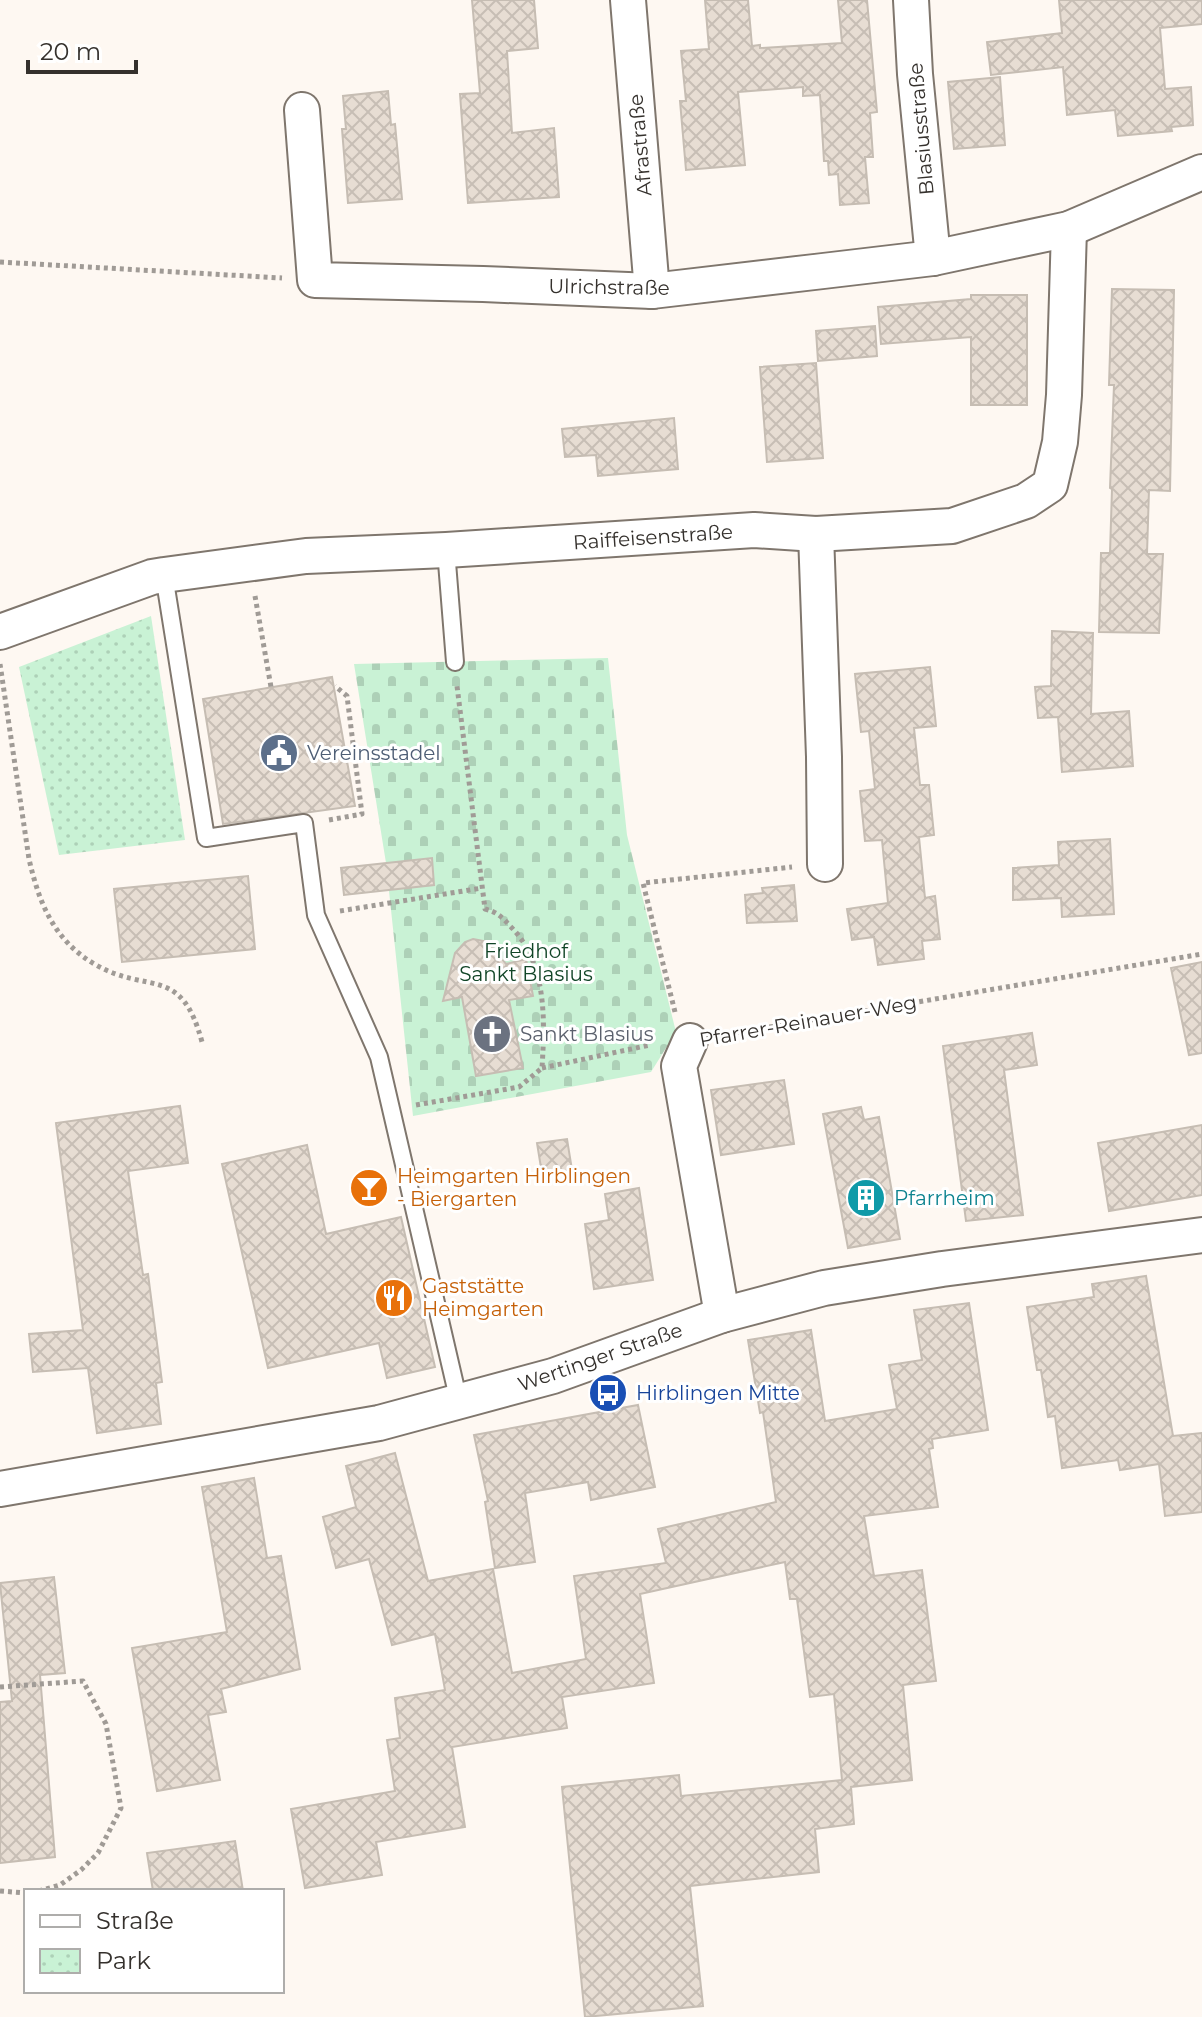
<svg xmlns="http://www.w3.org/2000/svg" width="1202" height="2017" font-family="Montserrat,sans-serif">
<style>
.cemetery{fill:url(#cemetery-stones)}
.park{fill:url(#park-dots)}
.building{fill:url(#building-cross-hatch);stroke:#c6bdb3;stroke-width:2}
.lines{fill:none;stroke-linecap:round;stroke-linejoin:round}
.service-casing{stroke:#7f766d;stroke-width:20}
.minor-casing{stroke:#7f766d;stroke-width:38}
.path{stroke:#a09b96;stroke-width:5;stroke-dasharray:4 4;stroke-linecap:butt}
.service{stroke:#fff;stroke-width:16}
.minor{stroke:#fff;stroke-width:34}
.labels{text-anchor:middle;stroke-width:6;stroke-linejoin:round;paint-order:stroke}
.street-label{font-size:20px;fill:#35312d;stroke:#fff}
.service-label{font-size:20px;fill:#4e5e75;stroke:#fff;text-anchor:start}
.park-label{font-size:20px;fill:#114527;stroke:#fff}
.worship-label{font-size:20px;fill:#5b616d;stroke:#fff;text-anchor:start}
.food-label{font-size:20px;fill:#c56008;stroke:#fff;text-anchor:start}
.culture-label{font-size:20px;fill:#0d838f;stroke:#fff;text-anchor:start}
.transit-label{font-size:20px;fill:#164399;stroke:#fff;text-anchor:start}
</style>
<defs>
<pattern id="cemetery-stones" width="16" height="16" patternUnits="userSpaceOnUse" patternTransform="scale(2)"><rect width="16" height="16" fill="#c9f2d5"/><path d="M2 7V4a2 2 0 0 1 4 0v3zM10 15v-3a2 2 0 0 1 4 0v3z" fill="#add0b7"/></pattern>
<pattern id="park-dots" width="8" height="8" patternUnits="userSpaceOnUse" patternTransform="scale(2)"><rect width="8" height="8" fill="#c9f2d5"/><path d="M2 2h.1M6 6h.1" fill="none" stroke="#add0b7" stroke-width="1.8" stroke-linecap="round"/></pattern>
<pattern id="building-cross-hatch" width="8" height="8" patternUnits="userSpaceOnUse" patternTransform="scale(2)"><rect width="8" height="8" fill="#e7ddd3"/><path d="M0 0l8 8M0 8l8-8" fill="none" stroke="#c7beb5"/></pattern>
</defs>
<rect width="100%" height="100%" fill="#fef8f2"/>
<polygon class="cemetery" points="608,658 627,835 676,1032 651,1072 413,1116 386,863 354,664"/>
<polygon class="park" points="151,616 185,840 59,855 19,667"/>
<g class="building">
<polygon points="472,0 534,0 538,48 507,51 512,133 554,128 559,197 468,203 460,94 480,93"/>
<polygon points="705,0 748,0 752,46 760,45 760,48 842,43 838,0 867,0 877,112 870,113 873,157 865,157 869,203 840,205 838,174 829,175 828,161 824,161 820,95 803,96 803,87 738,92 745,165 686,170 680,101 686,101 681,51 709,49"/>
<polygon points="1059,0 1202,0 1202,24 1160,28 1165,89 1191,87 1193,125 1171,127 1172,131 1118,136 1115,110 1067,115 1063,67 991,75 987,42 1062,33"/>
<polygon points="1000,77 1005,145 954,149 948,82"/>
<polygon points="388,91 391,125 395,124 402,199 348,203 342,129 346,129 343,96"/>
<polygon points="1112,289 1174,290 1170,491 1149,490 1147,554 1163,554 1159,633 1099,632 1101,553 1110,553 1112,489 1110,488 1114,385 1109,385"/>
<polygon points="971,295 1027,295 1027,405 971,405 971,337 881,344 878,307 971,299"/>
<polygon points="875,326 877,356 818,361 816,331"/>
<polygon points="816,363 823,458 767,462 760,367"/>
<polygon points="674,418 678,469 598,476 596,455 565,457 562,429"/>
<polygon points="1052,631 1093,633 1091,714 1129,711 1133,766 1062,772 1058,717 1038,718 1035,687 1051,686"/>
<polygon points="930,667 936,726 914,728 920,785 929,785 934,835 919,837 925,898 935,896 940,939 922,941 924,959 878,965 874,937 852,940 847,909 888,903 882,840 865,841 860,791 875,789 869,731 861,732 855,674"/>
<polygon points="332,677 355,806 223,824 203,699"/>
<polygon points="1110,839 1114,914 1062,917 1061,898 1013,900 1013,868 1059,865 1058,842"/>
<polygon points="432,858 434,885 344,895 341,868"/>
<polygon points="248,876 255,949 122,962 114,889"/>
<polygon points="794,885 797,921 747,923 745,895 763,893 762,888"/>
<polygon points="473,939 488,942 506,964 526,959 533,996 509,1000 523,1068 476,1076 462,997 443,1001 455,953 465,942"/>
<polygon points="1202,962 1202,1053 1189,1055 1171,968"/>
<polygon points="1032,1033 1037,1065 1004,1070 1023,1215 966,1221 943,1046"/>
<polygon points="784,1080 794,1144 721,1155 711,1090"/>
<polygon points="180,1106 188,1163 128,1171 143,1275 148,1274 162,1382 156,1383 161,1424 97,1433 88,1368 33,1372 29,1334 83,1330 56,1123"/>
<polygon points="861,1107 864,1120 879,1117 900,1239 848,1248 823,1114"/>
<polygon points="1202,1125 1202,1195 1109,1211 1098,1143"/>
<polygon points="567,1139 572,1170 542,1174 537,1143"/>
<polygon points="307,1145 326,1234 401,1217 435,1367 387,1378 379,1343 268,1368 222,1164"/>
<polygon points="639,1188 653,1280 594,1289 585,1224 609,1220 605,1194"/>
<polygon points="1146,1276 1173,1436 1202,1433 1202,1512 1165,1516 1159,1464 1120,1470 1118,1460 1062,1468 1055,1416 1048,1417 1041,1370 1037,1370 1027,1307 1094,1297 1092,1284"/>
<polygon points="969,1303 988,1430 932,1439 933,1448 929,1449 938,1507 864,1516 874,1576 922,1570 936,1681 903,1685 912,1780 851,1787 854,1824 815,1829 819,1872 690,1886 703,2006 585,2017 562,1787 679,1775 681,1796 842,1780 834,1694 810,1697 797,1599 790,1599 785,1562 640,1594 654,1683 562,1697 567,1728 452,1747 465,1827 376,1842 382,1875 305,1888 291,1809 395,1791 387,1740 400,1738 395,1698 445,1690 435,1634 392,1645 369,1559 336,1568 323,1517 356,1507 346,1466 395,1453 428,1581 493,1569 512,1673 586,1659 574,1576 666,1563 658,1529 776,1502 763,1412 760,1413 748,1340 811,1330 825,1421 897,1409 889,1365 922,1360 914,1310"/>
<polygon points="638,1405 655,1487 591,1500 588,1482 525,1493 535,1562 495,1568 485,1502 488,1501 474,1435"/>
<polygon points="254,1478 267,1558 281,1556 300,1669 221,1689 226,1712 208,1715 220,1780 157,1791 132,1648 227,1632 202,1487"/>
<polygon points="54,1577 65,1673 40,1675 55,1857 0,1863 0,1702 12,1701 0,1583"/>
<polygon points="235,1841 243,1891 153,1891 147,1853"/>
</g>
<g class="lines">
<defs>
<g id="service">
<polyline points="446,550 455,662"/>
<polyline points="164,575 206,838 304,823 316,915 379,1057 459,1402"/>
</g>
<g id="minor">
<polyline points="628,0 652,291"/>
<polyline points="911,0 915,74 933,258"/>
<polyline points="302,110 315,280 483,284 652,291 823,271 933,258 1069,229 1202,172"/>
<polyline points="816,534 824,757 825,864"/>
<polyline points="0,632 152,577 164,575 306,556 446,550 754,530 816,534 952,526 1026,501 1050,485 1060,442 1064,395 1069,229"/>
<polyline points="690,1041 679,1066 722,1315"/>
<polyline points="0,1489 379,1423 553,1376 722,1315 824,1288 942,1269 1202,1235"/>
</g>
</defs>
<use href="#service" class="service-casing"/>
<use href="#minor" class="minor-casing"/>
<g class="path">
<polyline points="0,262 282,278"/>
<polyline points="255,596 271,687"/>
<path d="M 0,664 L 29,859 C 39,903 54,941 96,965 C 149,995 181,964 202,1042"/>
<polyline points="329,820 362,814 347,696 335,686"/>
<polyline points="340,911 482,888"/>
<polyline points="675,1012 643,883 792,867"/>
<polyline points="722,1035 1202,954"/>
<polyline points="542,1068 650,1045"/>
<path d="M 416,1105 L 519,1087 L 542,1068 C 545,1020 547,962 510,926 C 502,917 497,912 485,909 L 457,686"/>
<polyline points="0,1687 83,1681 106,1724 121,1808 98,1853 81,1870 60,1885 39,1891"/>
<polyline points="0,1891 26,1893"/>
</g>
<use href="#service" class="service"/>
<use href="#minor" class="minor"/>
</g>
<defs>
<symbol id="civic-disc" viewBox="-11 -11 22 22"><circle r="9.5" fill="#5c6f8a" stroke="#fff"/><path d="M-.6-6.5H3V-4.5H.6V-3L4-1V1h2V6H-6V1h2V-1L-.6-3ZM-1.2 2.5V6h2.4V2.5Z" fill="#fff"/></symbol>
<symbol id="church-disc" viewBox="-11 -11 22 22"><circle r="9.5" fill="#6b7280" stroke="#fff"/><path d="M-1.2-6h2.4v3.5h3.3v2.4h-3.3V6h-2.4V-.1h-3.3v-2.4h3.3Z" fill="#fff"/></symbol>
<symbol id="bar-disc" viewBox="-11 -11 22 22"><circle r="9.5" fill="#e8710a" stroke="#fff"/><path d="M-6-5H6L.8 .8V4.5H3.5V6h-7V4.5H-.8V.8Z" fill="#fff"/></symbol>
<symbol id="building-disc" viewBox="-11 -11 22 22"><circle r="9.5" fill="#0f9aa8" stroke="#fff"/><path d="M-4-6H4V6H1V3H-1V6H-4ZM-2.5-4.3h1.7v1.8h-1.7ZM.8-4.3h1.7v1.8H.8ZM-2.5-1h1.7V.8h-1.7ZM.8-1h1.7V.8H.8Z" fill="#fff"/></symbol>
<symbol id="restaurant-disc" viewBox="-11 -11 22 22"><circle r="9.5" fill="#e8710a" stroke="#fff"/><path d="M-5-6h1v4h1v-4h1v4h1v-4h1v5L-1.5 .5V6h-2V.5L-5-1ZM5-6V6H3V1.5H1.5Q1.5-4 5-6Z" fill="#fff"/></symbol>
<symbol id="bus-disc" viewBox="-11 -11 22 22"><circle r="9.5" fill="#1a4fb4" stroke="#fff"/><path d="M-5-6H5V4H4V6H2V4H-2V6H-4V4H-5ZM-3.5-4V0h7V-4ZM-3.5 1.2v1.5H-2V1.2ZM2 1.2v1.5H3.5V1.2Z" fill="#fff"/></symbol>
</defs>
<g fill-rule="evenodd">
<use href="#civic-disc" x="257" y="731" width="44" height="44"/>
<use href="#church-disc" x="470" y="1012" width="44" height="44"/>
<use href="#bar-disc" x="347" y="1166" width="44" height="44"/>
<use href="#building-disc" x="844" y="1176" width="44" height="44"/>
<use href="#restaurant-disc" x="372" y="1276" width="44" height="44"/>
<use href="#bus-disc" x="586" y="1371" width="44" height="44"/>
</g>
<g class="labels">
<g class="street-label">
<text transform="translate(921 129) rotate(-95)" y="7">Blasiusstraße</text>
<text transform="translate(640 145) rotate(-95)" y="7">Afrastraße</text>
<text transform="translate(609 287) rotate(1)" y="7">Ulrichstraße</text>
<text transform="translate(653 537) rotate(-4)" y="7">Raiffeisenstraße</text>
<text transform="translate(808 1021) rotate(-10)" y="7">Pfarrer-Reinauer-Weg</text>
<text transform="translate(600 1357) rotate(-19)" y="7">Wertinger Straße</text>
</g>
<g class="service-label">
<text x="307" y="760">Vereinsstadel</text>
</g>
<g class="park-label">
<text x="526" y="958">Friedhof<tspan x="526" dy="23">Sankt Blasius</tspan></text>
</g>
<g class="worship-label">
<text x="520" y="1041">Sankt Blasius</text>
</g>
<g class="food-label">
<text x="397" y="1183">Heimgarten Hirblingen<tspan x="397" dy="23">- Biergarten</tspan></text>
<text x="422" y="1293">Gaststätte<tspan x="422" dy="23">Heimgarten</tspan></text>
</g>
<g class="culture-label">
<text x="894" y="1205">Pfarrheim</text>
</g>
<g class="transit-label">
<text x="636" y="1400">Hirblingen Mitte</text>
</g>
</g>
<rect x="24" y="1889" width="260" height="104" fill="#ffffff" stroke="#aeadab" stroke-width="2"/>
<rect x="40" y="1915" width="40" height="12" fill="#ffffff" stroke="#aeadab" stroke-width="2"/>
<text x="96" y="1929" font-size="24" fill="#35312d">Straße</text>
<rect x="40" y="1949" width="40" height="24" fill="url(#park-dots)" stroke="#aeadab" stroke-width="2"/>
<text x="96" y="1969" font-size="24" fill="#35312d">Park</text>
<path d="M28 60v12h108v-12" fill="none" stroke="#35312d" stroke-width="4"/>
<text x="40" y="60" font-size="24" fill="#35312d" stroke="#ffffff" stroke-width="6" paint-order="stroke">20 m</text>
</svg>
